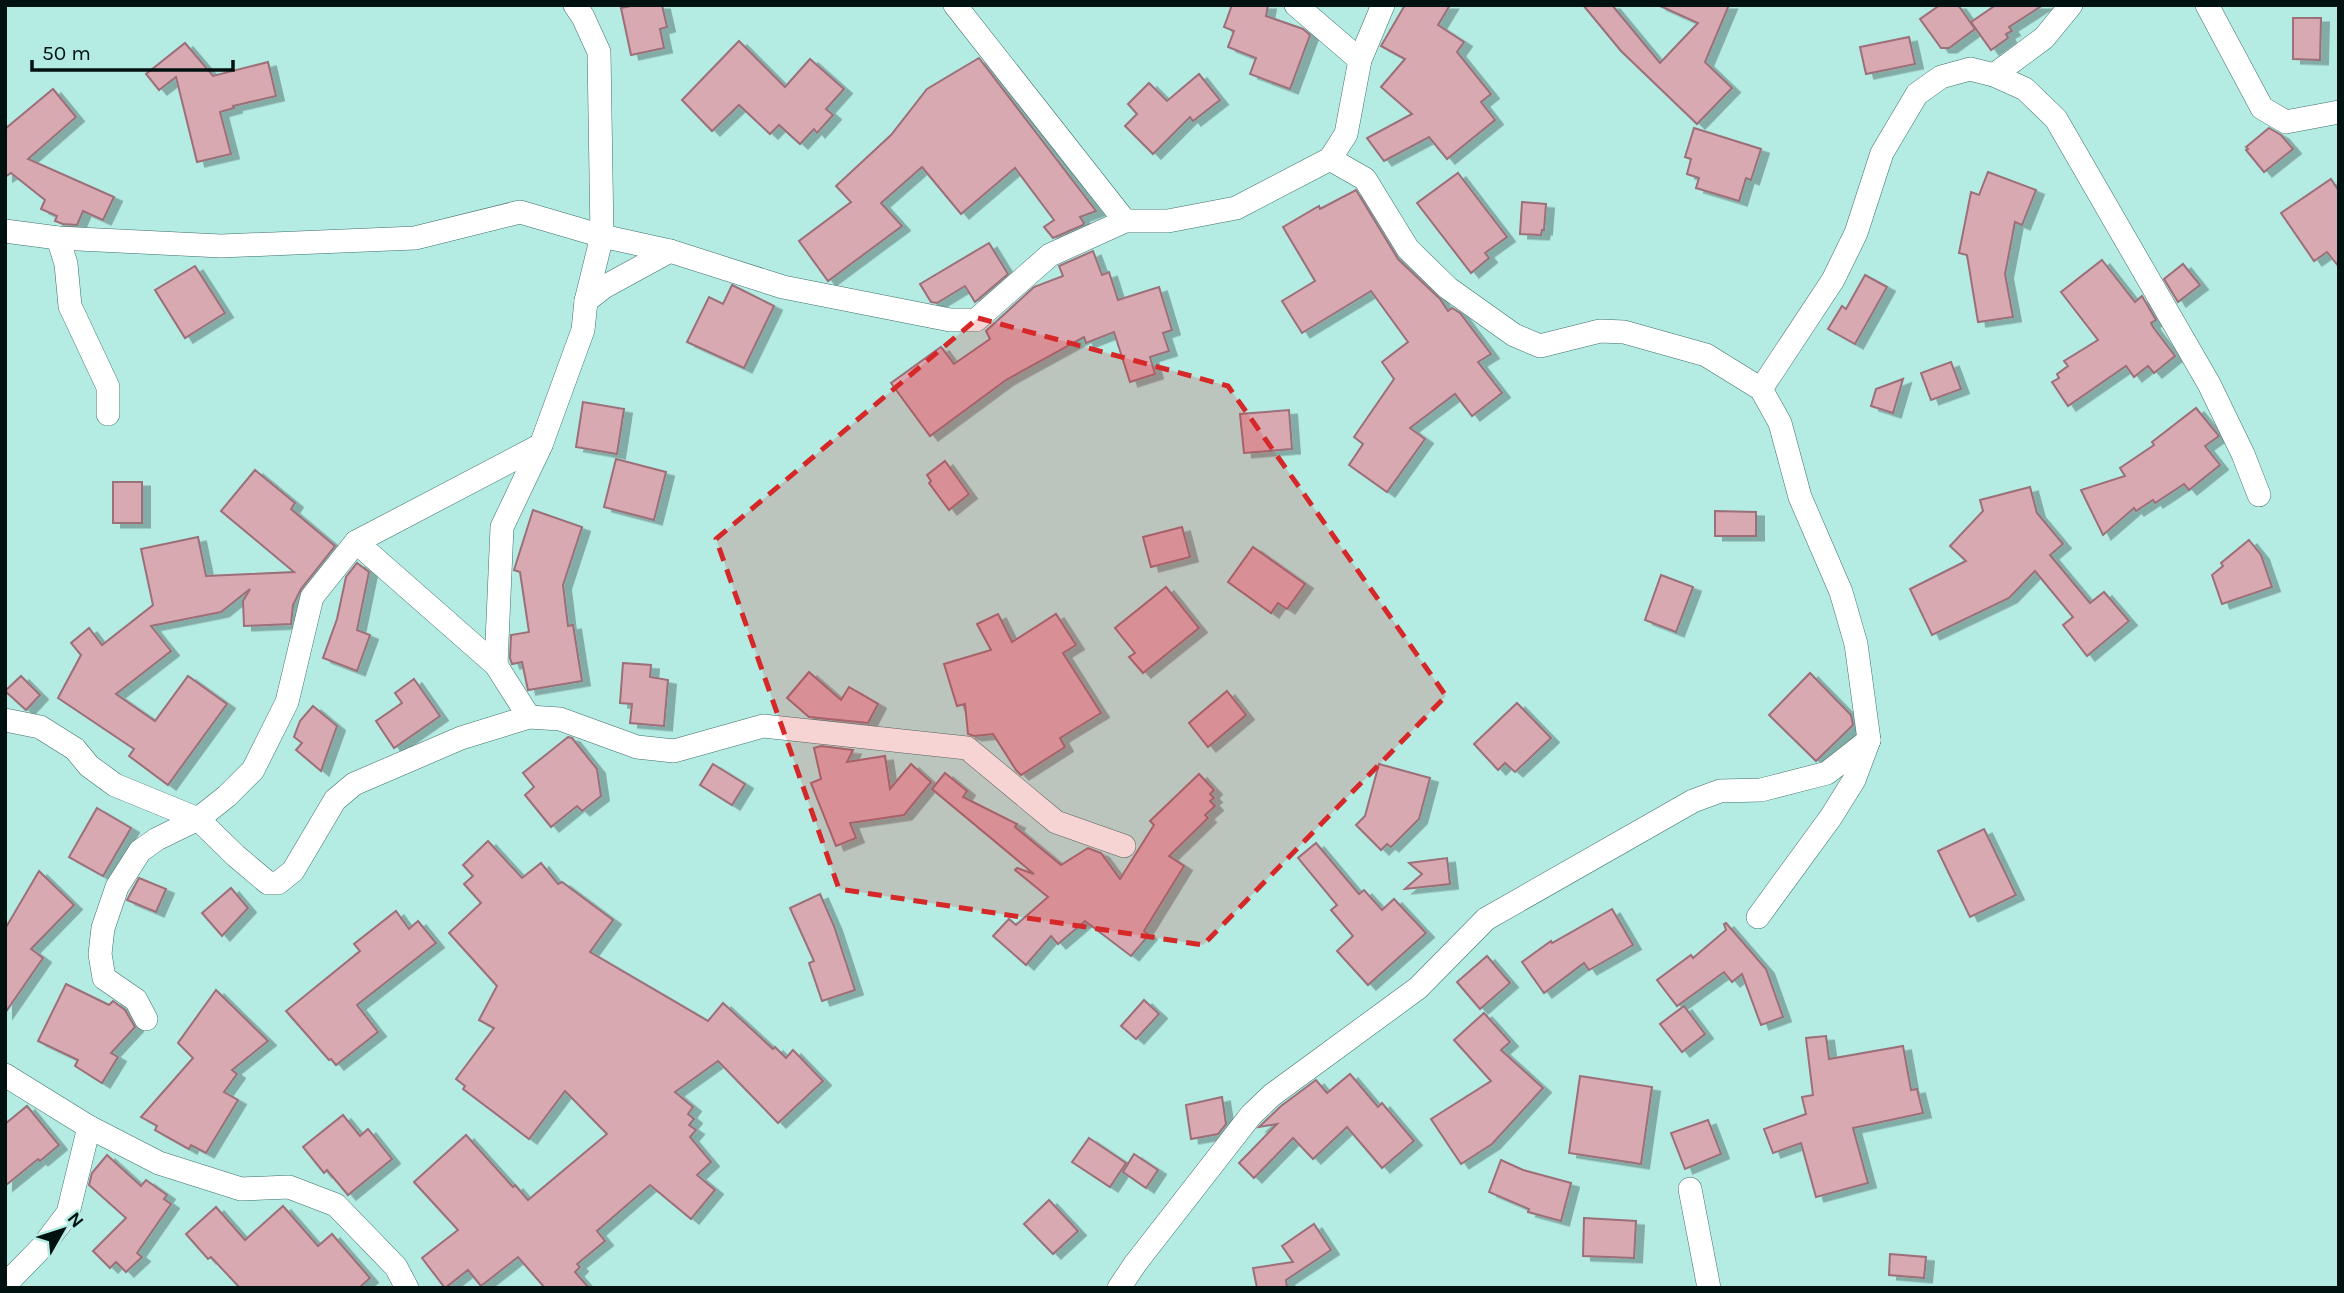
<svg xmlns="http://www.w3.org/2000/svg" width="2344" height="1293" font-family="Karla,sans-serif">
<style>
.building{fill:#d9a9b2;stroke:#9b6f78;stroke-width:2;filter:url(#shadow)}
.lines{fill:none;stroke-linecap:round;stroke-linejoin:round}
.street-casing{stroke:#3d716b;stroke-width:24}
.street{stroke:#fff;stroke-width:23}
.marked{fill:#d62828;fill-opacity:0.2;stroke:#d62828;stroke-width:5;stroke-dasharray:14 9;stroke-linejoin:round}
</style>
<defs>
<filter id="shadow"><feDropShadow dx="8" dy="4.5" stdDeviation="0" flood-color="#0004"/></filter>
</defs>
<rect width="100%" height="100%" fill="#b4ebe3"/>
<g class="building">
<polygon points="636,5 662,5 667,27 660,29 664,48 631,55 621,8"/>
<polygon points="1232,5 1268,5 1266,16 1303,29 1310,35 1290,89 1250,74 1256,58 1228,47 1234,31 1224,27"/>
<polygon points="1405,5 1450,5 1438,25 1464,42 1457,52 1491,94 1481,102 1495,120 1447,159 1429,137 1384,161 1367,138 1412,114 1381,87 1405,59 1381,46"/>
<polygon points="1583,5 1612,5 1660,63 1698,23 1658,5 1729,5 1705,62 1732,88 1697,124 1621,51"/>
<polygon points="1940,5 1958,5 1975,29 1949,48 1941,48 1920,19"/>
<polygon points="1996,5 2043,5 2009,27 2012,31 2006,34 2008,38 1991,50 1971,22"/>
<polygon points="2293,18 2321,18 2320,60 2293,59"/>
<polygon points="1909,37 1915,64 1866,74 1860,47"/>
<polygon points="739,41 785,87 810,59 844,89 826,109 833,115 817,133 814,129 800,144 779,125 770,134 739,105 712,131 682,100"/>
<polygon points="185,43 213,76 268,62 276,96 233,106 234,108 220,112 231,154 197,162 176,77 159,90 146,74"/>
<polygon points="979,58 1096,211 1080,217 1084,223 1083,225 1053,238 1044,227 1054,220 1015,168 961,214 922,167 881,203 902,226 828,281 799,241 851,202 836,186 891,135 927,89"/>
<polygon points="1199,74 1220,100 1193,121 1190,117 1153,154 1125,126 1137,114 1128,104 1149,83 1167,101"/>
<polygon points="53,89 76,117 28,159 114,197 103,220 83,211 77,225 63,224 55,221 57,216 41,209 45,200 11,173 5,177 5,129"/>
<polygon points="1694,128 1761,149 1751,180 1746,178 1739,201 1696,188 1699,178 1687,174 1691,159 1685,157"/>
<polygon points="2269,128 2281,135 2293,149 2264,172 2246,150 2248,149 2246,147"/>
<polygon points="1988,172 2036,190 2022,225 2015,222 2005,274 2013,317 1978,322 1967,255 1959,253 1971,192 1979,195"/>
<polygon points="1458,173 1507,237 1485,253 1489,258 1471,273 1417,203"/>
<polygon points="2331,179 2339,191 2339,267 2327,252 2314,261 2281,213"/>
<polygon points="1356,190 1398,259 1440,299 1448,311 1452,308 1460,313 1491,354 1478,362 1502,393 1472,416 1455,394 1410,428 1425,439 1387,492 1349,465 1363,444 1354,437 1394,379 1382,362 1408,342 1371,291 1302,333 1282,301 1315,281 1283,227 1319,206 1320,209"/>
<polygon points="1522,202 1546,204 1544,230 1542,230 1541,235 1520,234"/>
<polygon points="989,243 1008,274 975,302 965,286 937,303 931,302 920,284"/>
<polygon points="1093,251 1102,275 1109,272 1118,300 1159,287 1172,330 1163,333 1169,351 1150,357 1155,374 1130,382 1114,332 1086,343 1084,337 1006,380 930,436 891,383 941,347 954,364 990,339 986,331 1034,287 1063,276 1059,266"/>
<polygon points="2102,260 2135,302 2142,296 2156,320 2151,323 2153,327 2175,356 2154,373 2148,366 2134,377 2126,366 2068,406 2052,382 2059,378 2057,374 2068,366 2064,361 2098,340 2061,292"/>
<polygon points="2183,264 2200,285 2178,302 2164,279"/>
<polygon points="195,266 225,313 185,338 155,290"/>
<polygon points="1865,275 1887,287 1855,344 1828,329 1842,306 1846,309"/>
<polygon points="732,285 774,306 744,368 687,342 709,297 723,304"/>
<polygon points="1951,362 1961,389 1931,400 1921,373"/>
<polygon points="1903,379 1893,413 1871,406 1876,389"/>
<polygon points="583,402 624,409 617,454 576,447"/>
<polygon points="2196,408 2219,436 2205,446 2220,465 2189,490 2184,484 2155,503 2153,500 2136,511 2134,508 2103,535 2081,490 2125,476 2120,468 2154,445 2152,442"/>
<polygon points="1289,410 1292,449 1244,453 1240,414"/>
<polygon points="616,459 666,472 654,520 604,507"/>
<polygon points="945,461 969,494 949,510 929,483 931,481 927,475"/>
<polygon points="255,470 295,503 291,509 335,546 301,589 293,605 291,624 244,626 243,601 250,589 221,612 151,626 171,651 116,694 155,721 188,676 227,704 168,785 129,756 134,749 58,698 81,655 71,643 89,628 102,645 153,605 141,549 198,537 206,576 294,572 221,511"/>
<rect x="113" y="482" width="29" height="41"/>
<polygon points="2030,487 2037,513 2063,544 2050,555 2090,603 2104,592 2129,621 2087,656 2063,625 2073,617 2035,571 2009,598 1932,635 1910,589 1966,561 1950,546 1983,511 1980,500"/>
<polygon points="533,510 582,527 563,585 568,626 573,625 582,681 528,690 522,662 512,664 510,658 511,635 529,632 520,572 514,570"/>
<polygon points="1715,511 1756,512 1756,536 1715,536"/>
<polygon points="1182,527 1190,557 1151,567 1143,537"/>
<polygon points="2249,540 2261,555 2272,587 2222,604 2212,575 2223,566 2221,563"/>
<polygon points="1253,547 1305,584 1287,609 1278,603 1271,613 1228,582"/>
<polygon points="357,563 369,572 357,630 370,635 357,671 323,658 337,619 346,577"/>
<polygon points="1661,575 1693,587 1676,632 1645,620"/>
<polygon points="1166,587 1199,628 1143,673 1129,657 1135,653 1115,628"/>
<polygon points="998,614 1012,642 1056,614 1076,645 1063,653 1101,713 1060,738 1065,747 1021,775 1016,770 993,734 974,736 968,734 965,704 957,706 944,664 991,650 977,624"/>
<polygon points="623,663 651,665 650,677 668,680 664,726 630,723 632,704 620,703"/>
<polygon points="809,672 841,700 849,687 878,704 868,723 809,717 787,698"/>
<polygon points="1810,673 1851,715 1853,725 1816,761 1769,715"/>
<polygon points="21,676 40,695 26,710 5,691"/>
<polygon points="414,679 440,716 394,748 376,721 402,703 395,693"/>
<polygon points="1227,691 1246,715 1208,747 1189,723"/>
<polygon points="1517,703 1551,738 1515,772 1505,763 1498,770 1474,744"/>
<polygon points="313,706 337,726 321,771 296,750 302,743 294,737 300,721"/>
<polygon points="568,737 572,738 597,769 601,796 582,811 577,806 551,827 525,795 534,787 523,773"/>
<polygon points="821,746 853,750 847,762 885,756 890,789 911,764 931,782 904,815 850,823 856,838 836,846 811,783 821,779 814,748"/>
<polygon points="713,764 745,784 732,805 700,785"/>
<polygon points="1379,764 1430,778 1419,819 1391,847 1387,844 1381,850 1356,825 1365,816"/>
<polygon points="945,773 967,791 963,797 1017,824 1015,827 1061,865 1088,848 1101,853 1120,879 1154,825 1150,821 1199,774 1214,790 1210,794 1214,798 1210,801 1215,806 1205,815 1208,818 1169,856 1184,866 1144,931 1149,935 1131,956 1085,921 1058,944 1051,936 1026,965 993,936 1009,919 1016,925 1048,897 1015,870 1017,868 1034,874 932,789"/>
<polygon points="97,808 131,828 103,876 69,857"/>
<polygon points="1984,829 2016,895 1970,917 1938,851"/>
<polygon points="488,841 522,878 541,863 558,884 562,882 613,920 590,952 708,1021 723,1003 773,1049 775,1047 786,1058 793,1050 823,1081 778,1123 718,1061 675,1092 693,1107 688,1114 694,1119 689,1125 696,1130 690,1137 711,1162 697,1175 715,1190 691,1219 650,1185 597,1231 605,1241 577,1264 580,1267 575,1272 589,1288 545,1288 518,1257 481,1286 468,1270 445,1288 422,1258 458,1230 414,1182 466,1135 513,1187 515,1185 528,1200 607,1134 565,1091 529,1139 463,1089 465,1086 456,1079 494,1028 479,1020 497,986 449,933 481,903 464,884 473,876 463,865"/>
<polygon points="1316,843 1359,894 1364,890 1382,910 1394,899 1426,933 1368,985 1337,951 1353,936 1331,910 1337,905 1298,858"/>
<polygon points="1447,858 1450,884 1405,889 1422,874 1409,863"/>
<polygon points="39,871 74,905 31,949 43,958 5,1013 5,929"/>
<polygon points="139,878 166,889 156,912 127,900"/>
<polygon points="231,888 248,908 222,936 202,913"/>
<polygon points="820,894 834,926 855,990 822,1001 809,963 814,961 790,908"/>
<polygon points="1612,909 1633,945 1589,970 1584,963 1544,993 1522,962 1551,941 1552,943"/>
<polygon points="396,911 409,929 418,921 436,943 357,1005 378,1032 336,1065 331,1059 329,1060 286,1011 360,951 354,944"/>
<polygon points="1726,923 1766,969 1783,1017 1761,1025 1742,974 1732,982 1724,972 1677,1006 1657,980 1691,955 1693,958 1726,930 1724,924"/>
<polygon points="1487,956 1510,983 1480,1009 1457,982"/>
<polygon points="66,984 109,1005 113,1001 125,1010 135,1027 111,1053 118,1057 102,1083 75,1066 78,1060 38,1041"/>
<polygon points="216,990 268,1041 232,1070 237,1074 224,1092 238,1100 206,1153 191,1145 189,1149 155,1130 157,1126 141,1117 193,1058 178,1043"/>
<polygon points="1144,1000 1159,1014 1136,1039 1121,1026"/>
<polygon points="1684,1006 1705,1034 1682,1052 1660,1024"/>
<polygon points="1484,1013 1510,1042 1501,1050 1543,1088 1492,1144 1461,1164 1431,1119 1491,1081 1454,1040"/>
<polygon points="1826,1036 1829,1059 1903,1046 1911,1090 1917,1089 1923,1113 1853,1128 1868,1183 1816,1197 1801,1143 1773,1153 1764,1129 1806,1114 1802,1097 1813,1095 1806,1038"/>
<polygon points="1350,1074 1378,1107 1382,1103 1414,1141 1382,1168 1347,1127 1313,1159 1293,1138 1254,1178 1239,1163 1277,1124 1259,1127 1281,1106 1316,1080 1327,1093"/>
<polygon points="1580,1076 1652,1087 1641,1164 1569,1153"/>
<polygon points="1222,1097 1226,1124 1218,1134 1191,1139 1186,1105"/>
<polygon points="27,1106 59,1145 40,1161 38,1159 5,1186 5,1124"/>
<polygon points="343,1115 360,1136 368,1129 392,1159 348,1195 327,1170 324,1173 303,1147"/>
<polygon points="1708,1120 1721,1154 1685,1169 1671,1133"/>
<polygon points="1089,1138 1126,1163 1110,1187 1072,1162"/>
<polygon points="1134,1154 1158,1170 1146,1188 1123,1172"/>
<polygon points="107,1155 141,1186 146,1180 167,1195 164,1199 171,1204 137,1253 142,1257 126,1272 116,1262 110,1268 93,1251 126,1218 89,1185 92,1173"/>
<polygon points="1501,1160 1523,1170 1571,1183 1561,1221 1528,1212 1529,1209 1489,1192"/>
<polygon points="1049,1200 1078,1231 1053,1254 1024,1224"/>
<polygon points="283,1206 318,1246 332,1234 370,1278 359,1288 240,1288 211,1257 208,1259 186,1234 216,1207 245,1240"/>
<polygon points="1584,1218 1636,1221 1634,1258 1583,1256"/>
<polygon points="1314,1224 1331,1250 1286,1280 1287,1288 1257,1288 1253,1268 1293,1262 1282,1246"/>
<polygon points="1890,1254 1926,1257 1924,1278 1889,1275"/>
</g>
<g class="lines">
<defs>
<g id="street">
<polyline points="955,5 1125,221"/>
<polyline points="1296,5 1360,60"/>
<polyline points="2207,5 2262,108 2286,122 2339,112"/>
<polyline points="1994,75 2044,38 2071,5"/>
<polyline points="1330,159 1365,179 1408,249 1448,288 1514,335 1540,346 1600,331 1624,332 1706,355 1761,389 1780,423 1800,497 1841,592 1856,644 1869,740 1854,780 1831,817 1758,917"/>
<polyline points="5,231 58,238 221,246 415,238 520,212 602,236 670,251 783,287 950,320 976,320 1050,255 1125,221 1168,221 1236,208 1330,159 1346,134 1360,60 1383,5"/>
<polyline points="58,238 66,264 70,306 108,387 108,414"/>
<polyline points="586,301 604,287 670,251"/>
<polyline points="1761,389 1833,280 1856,233 1882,153 1917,94 1941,77 1970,69 1994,75 2025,89 2056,119 2209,384 2243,454 2259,495"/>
<polyline points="356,542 496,665 529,717"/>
<polyline points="496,665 502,527 541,445"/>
<polyline points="5,720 40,727 75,749 89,766 115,785 198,819 236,856 268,883 278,883 293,871 335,800 354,784 461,738 529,717 560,719 637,747 674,751 763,726 967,748 1056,822 1124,846"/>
<polyline points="146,1019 136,1000 104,978 100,954 103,928 117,887 140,851 157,839 198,819 227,796 253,770 287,702 312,597 356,542 541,445 583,330 586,301 602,236 599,52 583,17 575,5"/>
<polyline points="5,1075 89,1127 159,1163 241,1189 289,1187 336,1205 396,1267 407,1288"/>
<polyline points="1690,1189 1709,1288"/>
<polyline points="5,1285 43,1246 68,1213 89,1127"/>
<polyline points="1119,1288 1135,1264 1251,1115 1272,1095 1418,988 1486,919 1693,801 1720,791 1761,790 1827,773 1869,740"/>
</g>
</defs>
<use href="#street" class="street-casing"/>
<use href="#street" class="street"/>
</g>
<path class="marked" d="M 978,318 L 1228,386 L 1446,696 L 1203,945 L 839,889 L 716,539 Z"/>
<rect width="2344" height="1293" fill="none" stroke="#001210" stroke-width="14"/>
<g transform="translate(63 1230) rotate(51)" stroke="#b4ebe3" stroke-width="5" paint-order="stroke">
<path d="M0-5L12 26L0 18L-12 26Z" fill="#001210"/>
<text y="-10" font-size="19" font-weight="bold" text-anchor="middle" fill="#001210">N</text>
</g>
<path d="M32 60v10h201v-10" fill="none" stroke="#001210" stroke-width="3.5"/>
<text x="42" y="60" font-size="21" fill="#001210" stroke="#b4ebe3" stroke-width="5" paint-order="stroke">50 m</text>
</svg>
